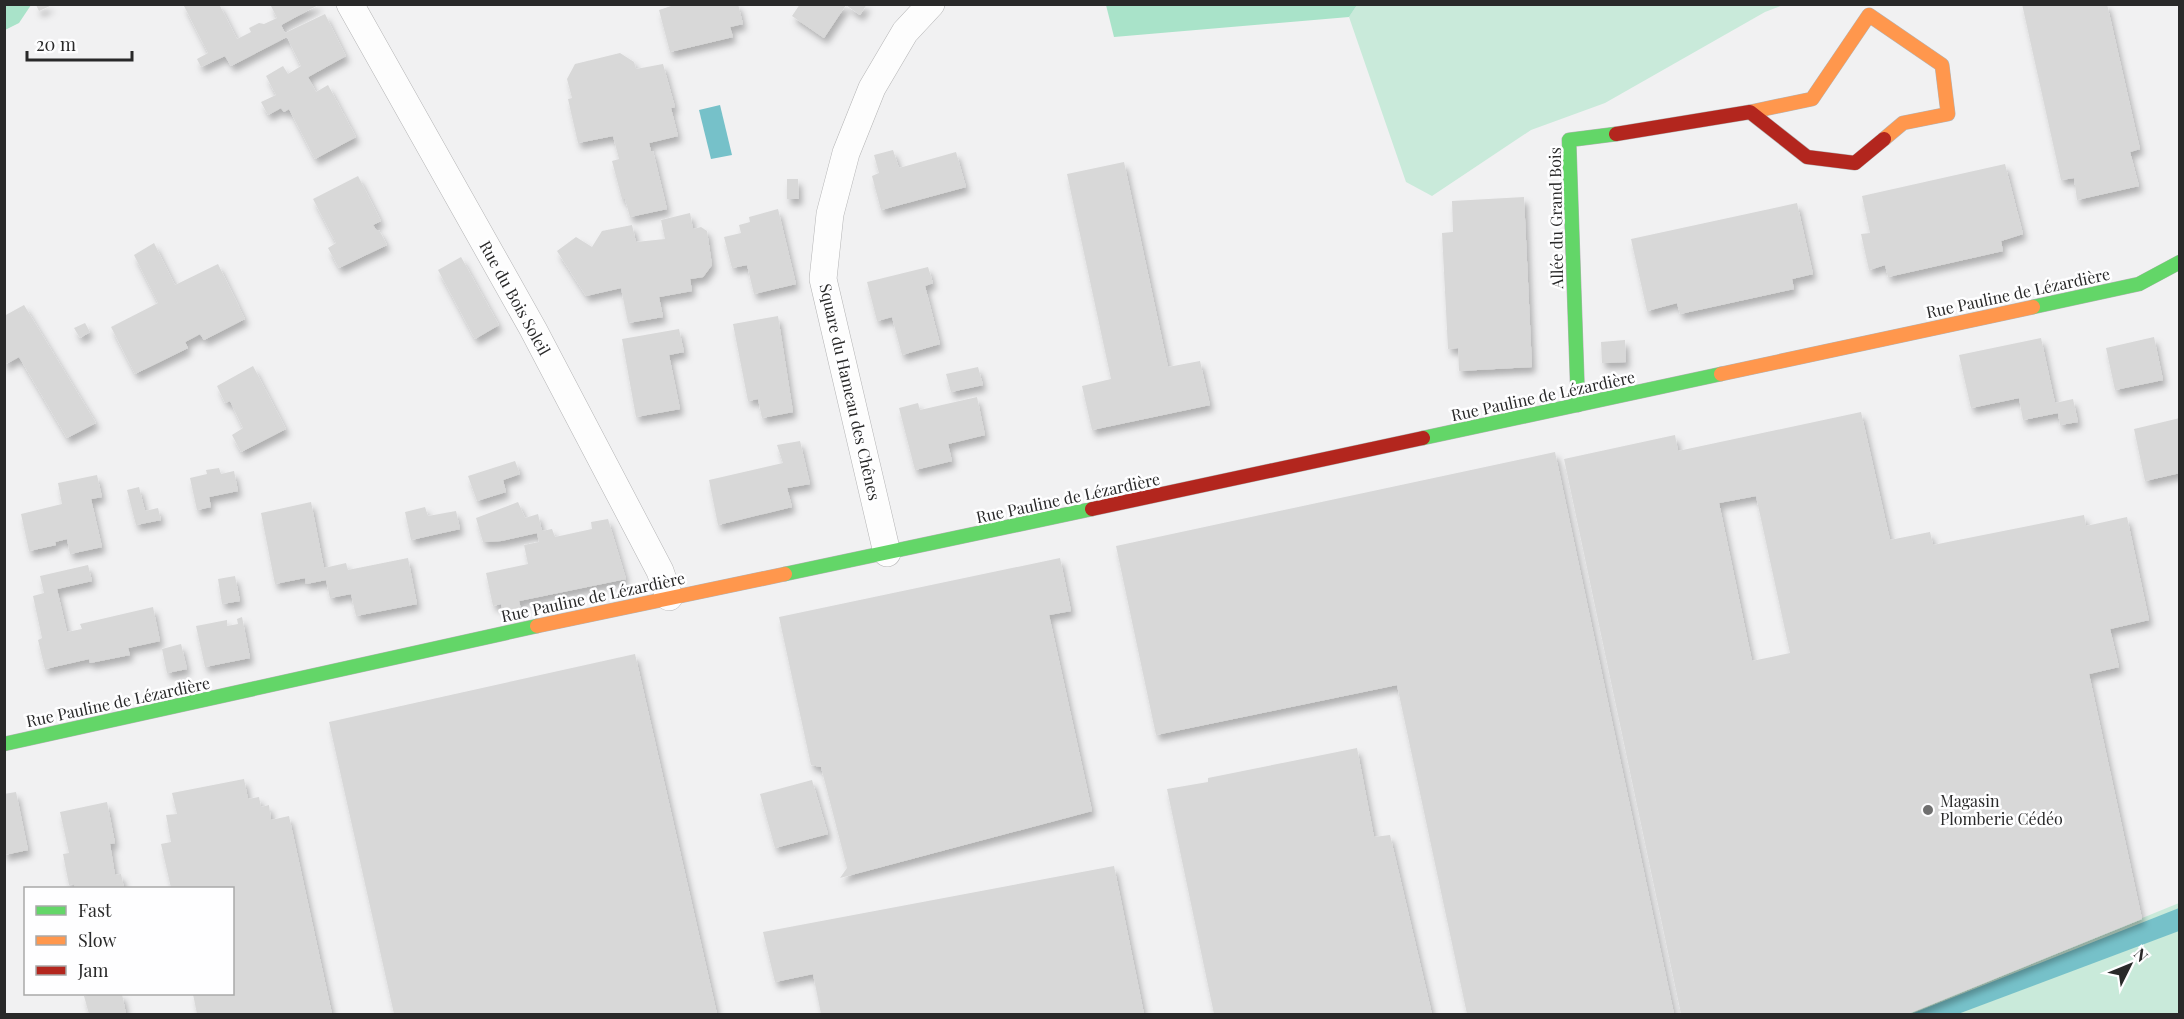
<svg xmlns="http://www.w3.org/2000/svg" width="2184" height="1019" font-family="'Playfair Display',serif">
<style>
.green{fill:#c9eada}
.forest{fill:#a9e3c9}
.water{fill:#76c1c9}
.building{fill:#d8d8d8;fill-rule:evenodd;filter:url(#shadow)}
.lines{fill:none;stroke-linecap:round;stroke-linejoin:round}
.street-casing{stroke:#b4b4b5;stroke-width:28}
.fast-casing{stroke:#b4b4b5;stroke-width:15}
.slow-casing{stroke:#b4b4b5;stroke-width:15}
.jam-casing{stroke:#b4b4b5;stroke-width:15}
.street{stroke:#fdfdfd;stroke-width:27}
.fast{stroke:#63d668;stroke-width:14}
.slow{stroke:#ff974d;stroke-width:14}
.jam{stroke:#b3261e;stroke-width:14}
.poi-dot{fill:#6f6f6f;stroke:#fefeff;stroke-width:2}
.labels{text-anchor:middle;stroke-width:5;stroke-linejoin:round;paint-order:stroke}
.street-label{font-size:16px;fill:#292929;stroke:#fefeff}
.poi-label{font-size:16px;fill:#292929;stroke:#fefeff;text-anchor:start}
</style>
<defs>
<filter id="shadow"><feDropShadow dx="3.5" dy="6" stdDeviation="3" flood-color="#0004"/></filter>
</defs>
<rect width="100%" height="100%" fill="#f1f1f2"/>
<g class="green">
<polygon points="1357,5 1357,4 1783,5 1765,12 1605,103 1531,130 1432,196 1406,182 1349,17"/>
<polygon points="2179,903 2179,1014 1907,1014"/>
</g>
<g class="forest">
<polygon points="5,4 31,4 31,5 19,23 5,30"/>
<polygon points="1106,5 1357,5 1349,17 1114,37"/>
</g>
<g class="water">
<polygon points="720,105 732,155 711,159 699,110"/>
<polygon points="2179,908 2179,931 1958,1014 1911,1014"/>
</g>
<g class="building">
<polygon points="183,4 219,4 237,39 251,32 249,28 259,23 264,24 277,18 270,4 320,4 281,25 285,33 325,14 346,56 308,77 316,92 328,85 356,137 315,159 289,109 284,112 281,108 268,115 261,102 276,95 266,76 283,66 288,74 301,66 287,37 231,66 225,56 201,67 197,59 208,53"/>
<polygon points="677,4 738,4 743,24 730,27 733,37 670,52 659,10"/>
<polygon points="800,4 867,4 860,15 846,5 824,38 792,16"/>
<polygon points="2022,4 2107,4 2140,149 2130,152 2139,186 2077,200 2074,178 2061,180"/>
<polygon points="36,5 52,5 39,11"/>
<polygon points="620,53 634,62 636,69 663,64 675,107 671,108 678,136 649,143 651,151 653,151 667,209 630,217 625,199 622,199 612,161 619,159 613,136 578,143 568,99 572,98 567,79 575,64"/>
<polygon points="893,150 899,168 956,152 966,187 881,210 872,176 879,173 874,155"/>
<polygon points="1124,162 1168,367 1200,361 1210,405 1092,430 1082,386 1111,379 1067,174"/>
<polygon points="2005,164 2023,234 2001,241 2003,251 1888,277 1885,265 1869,270 1861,234 1870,233 1862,196"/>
<polygon points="358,176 381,221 373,225 377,231 379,230 387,245 339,268 328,248 336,243 313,199"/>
<polygon points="787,179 798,179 799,199 787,199"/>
<polygon points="1524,197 1532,367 1459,371 1458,348 1448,349 1442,233 1453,232 1452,201"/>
<polygon points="1797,203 1813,274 1792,279 1794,289 1680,314 1677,303 1647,311 1631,239"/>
<polygon points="778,209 796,284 754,294 747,265 732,268 724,237 741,233 739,225 750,222 749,217"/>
<polygon points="690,213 693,229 701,227 707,231 712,265 703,277 690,279 692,291 659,297 663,317 628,323 621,288 586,296 557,251 576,237 592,247 602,231 632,225 636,242 665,239 661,220"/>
<polygon points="154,243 175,285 218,264 245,319 204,340 200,334 185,342 188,348 135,374 111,327 158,303 134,255"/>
<polygon points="461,257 499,325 475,339 438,270"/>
<polygon points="928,267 933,283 925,286 940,344 902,355 892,317 877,321 867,282"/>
<polygon points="24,305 96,423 67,438 19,357 4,365 4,337 6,336 4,333 4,316"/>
<polygon points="778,316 793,412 762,418 758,399 748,401 733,324"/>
<polygon points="85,323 90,332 80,338 74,328"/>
<polygon points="679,329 684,352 669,355 680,409 636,417 622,339"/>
<polygon points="2154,337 2163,380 2115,390 2106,348"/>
<polygon points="2041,338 2055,403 2073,399 2078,422 2060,425 2058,413 2023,420 2019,398 1971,408 1959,355"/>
<polygon points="1625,340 1626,362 1602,363 1601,342"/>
<polygon points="253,366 286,429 241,452 232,435 243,428 230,401 225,403 217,386"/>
<polygon points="978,367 983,385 951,392 946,374"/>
<polygon points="977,397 985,435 948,444 952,461 915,470 899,408 918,403 920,410"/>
<path d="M 1861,412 L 1890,540 L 1930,532 L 1933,545 L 2084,515 L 2086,526 L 2127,517 L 2149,620 L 2110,629 L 2119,667 L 2089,674 L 2142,919 L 1908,1014 L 1681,1014 L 1564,459 L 1675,435 L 1678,451 ZM 1756,496 L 1790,653 L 1752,661 L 1719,503 Z"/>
<polygon points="2180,418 2180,473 2145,481 2134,429"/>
<polygon points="800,441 810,484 787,488 792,507 718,525 709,480 783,463 777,445"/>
<polygon points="1555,452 1674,1014 1467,1014 1397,685 1156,735 1116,546"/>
<polygon points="515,461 520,474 503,480 506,492 477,501 468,476"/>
<polygon points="219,468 221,474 234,471 238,491 209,497 211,507 197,510 190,478 207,474 206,470"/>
<polygon points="97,475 102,497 91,499 102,547 70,554 67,539 55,542 56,545 29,551 21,514 62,504 58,483"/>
<polygon points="139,487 145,511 158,508 161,520 136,525 127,490"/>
<polygon points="311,502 324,568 346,563 348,570 408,558 417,604 356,616 351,594 330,598 326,580 306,584 305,578 275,584 261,513"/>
<polygon points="518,502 525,518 538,514 542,531 552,529 555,537 592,529 591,522 608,519 626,579 519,601 521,609 503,613 501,604 493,606 486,573 528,564 524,545 539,542 537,533 501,541 483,542 476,518"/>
<polygon points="425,507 428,516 456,511 460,529 411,540 405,512"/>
<polygon points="1060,558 1071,611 1049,615 1092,811 840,878 847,868 821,767 811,765 779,617"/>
<polygon points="88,565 92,581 57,589 67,632 82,629 80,624 153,607 160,641 128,648 130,655 90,663 89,659 45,669 38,640 42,638 33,596 44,593 40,576"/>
<polygon points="235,576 240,601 222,604 218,579"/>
<polygon points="242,617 250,658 205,667 196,626 227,620 227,626 238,624 237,619"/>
<polygon points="181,644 187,669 167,673 162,649"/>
<polygon points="635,654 717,1014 394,1014 329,722"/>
<polygon points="1357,748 1374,837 1390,835 1432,1014 1214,1014 1167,789 1208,782 1208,778"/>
<polygon points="244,779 248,799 259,797 261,807 269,805 271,820 289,816 332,1014 197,1014 193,994 232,994 232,888 171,888 161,844 171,842 166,815 177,814 172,793"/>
<polygon points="812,780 828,834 775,848 760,794"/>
<polygon points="16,792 28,850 4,855 4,794"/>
<polygon points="107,802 115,843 110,844 115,875 121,874 124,888 75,888 74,884 69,885 63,854 69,853 60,812"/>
<polygon points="1114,866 1144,1014 821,1014 813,974 775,982 763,932"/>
<polygon points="93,994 122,994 126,1014 89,1014 84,996"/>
</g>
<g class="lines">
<defs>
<g id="street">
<polyline points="350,4 533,329 660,571 669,597"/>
<polyline points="887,553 823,279 830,214 846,153 872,88 905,32 931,4"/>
</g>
<g id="fast">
<polyline points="2033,307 2139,284 2180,262"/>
<polyline points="1578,405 1569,140 1616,134"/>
<polyline points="1423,438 1721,374"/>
<polyline points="785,574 1092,509"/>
<polyline points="4,744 537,626"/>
</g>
<g id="slow">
<polyline points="1750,112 1812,99 1869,15 1942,65 1948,114 1903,123 1884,139"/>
<polyline points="1721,374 2033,307"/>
<polyline points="537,626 785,574"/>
</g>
<g id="jam">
<polyline points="1616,134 1750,112 1807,157 1855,163 1884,139"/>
<polyline points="1092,509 1423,438"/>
</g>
</defs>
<use href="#street" class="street-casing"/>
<use href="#fast" class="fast-casing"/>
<use href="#slow" class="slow-casing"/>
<use href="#jam" class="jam-casing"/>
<use href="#street" class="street"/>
<use href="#fast" class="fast"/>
<use href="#slow" class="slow"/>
<use href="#jam" class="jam"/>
</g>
<circle class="poi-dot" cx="1928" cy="810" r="6"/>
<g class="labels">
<g class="street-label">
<text transform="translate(1556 218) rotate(-91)" y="6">Allée du Grand Bois</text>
<text transform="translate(2018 293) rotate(-12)" y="6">Rue Pauline de Lézardière</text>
<text transform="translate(515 298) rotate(61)" y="6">Rue du Bois Soleil</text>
<text transform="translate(850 392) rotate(77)" y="6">Square du Hameau des Chênes</text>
<text transform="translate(1543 396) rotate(-12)" y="6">Rue Pauline de Lézardière</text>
<text transform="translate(1068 498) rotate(-12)" y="6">Rue Pauline de Lézardière</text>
<text transform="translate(593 597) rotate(-12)" y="6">Rue Pauline de Lézardière</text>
<text transform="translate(118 702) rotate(-12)" y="6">Rue Pauline de Lézardière</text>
</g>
<g class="poi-label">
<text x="1940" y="807">Magasin<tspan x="1940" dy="18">Plomberie Cédéo</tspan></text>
</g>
</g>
<rect width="2184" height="1019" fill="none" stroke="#292929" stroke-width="12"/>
<rect x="24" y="887" width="210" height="108" fill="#fefeff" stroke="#a9a9a9" stroke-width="1.5"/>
<rect x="36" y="906" width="30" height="9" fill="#63d668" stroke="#a9a9a9" stroke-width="1.5"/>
<text x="78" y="917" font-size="18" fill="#292929">Fast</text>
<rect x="36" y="936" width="30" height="9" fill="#ff974d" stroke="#a9a9a9" stroke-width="1.5"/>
<text x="78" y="947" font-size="18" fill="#292929">Slow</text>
<rect x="36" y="966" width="30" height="9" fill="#b3261e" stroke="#a9a9a9" stroke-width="1.5"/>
<text x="78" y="977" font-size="18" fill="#292929">Jam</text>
<g transform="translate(2130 965) rotate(47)" stroke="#fefeff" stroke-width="4.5" paint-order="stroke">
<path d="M0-4.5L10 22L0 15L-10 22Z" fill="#292929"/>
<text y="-9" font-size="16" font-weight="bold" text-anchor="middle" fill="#292929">N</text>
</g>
<path d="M27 51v9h105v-9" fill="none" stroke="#292929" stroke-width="3"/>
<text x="36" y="51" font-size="18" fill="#292929" stroke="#fefeff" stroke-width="4.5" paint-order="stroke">20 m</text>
</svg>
